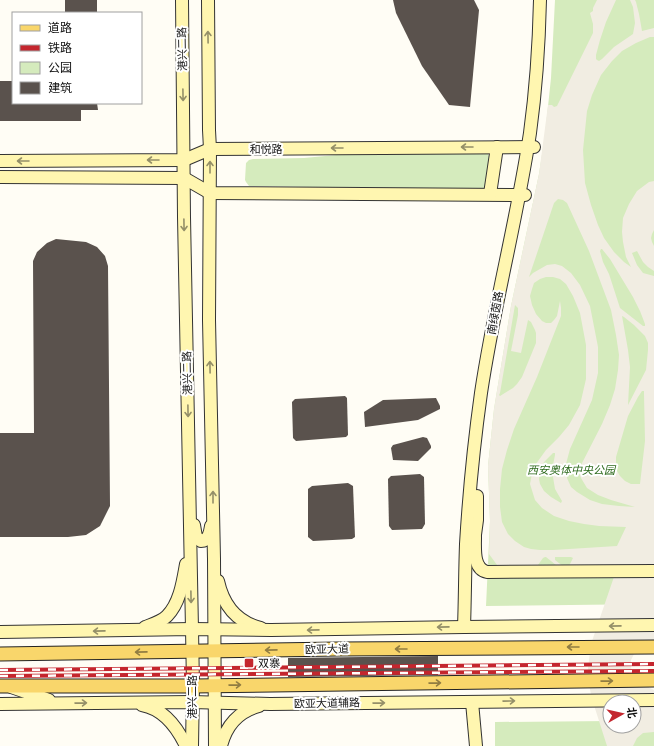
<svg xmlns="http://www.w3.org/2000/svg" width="654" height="746" font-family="Literata,'Noto Sans SC',serif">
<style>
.green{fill:#d5ebbd}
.plaza{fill:#f1ede2;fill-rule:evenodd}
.building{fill:#5a524d}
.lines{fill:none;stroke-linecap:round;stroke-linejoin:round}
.secondary-casing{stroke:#333;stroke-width:14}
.primary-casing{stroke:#222;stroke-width:15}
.secondary{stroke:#fff6b0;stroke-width:12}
.primary{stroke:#f9d66b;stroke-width:13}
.rail-casing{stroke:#c4262e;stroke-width:4}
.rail{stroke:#fff;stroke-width:2.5;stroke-dasharray:8;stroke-linecap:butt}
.oneway{stroke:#948f68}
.oneway2{stroke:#917d42}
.poi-dot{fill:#c4262e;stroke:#fff;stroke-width:1.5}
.labels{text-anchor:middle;stroke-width:4;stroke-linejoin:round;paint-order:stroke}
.street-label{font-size:11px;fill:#111;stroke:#fff}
.park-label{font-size:11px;font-style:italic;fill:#2f6b1f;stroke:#fff}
.poi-label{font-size:11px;fill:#111;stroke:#fff;text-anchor:start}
</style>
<rect width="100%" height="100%" fill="#fffdf5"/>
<g class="green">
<polygon points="555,0 654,0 654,604 486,606 490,521 488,466 494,409 511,306 539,174 545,135 551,78"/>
<polygon points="485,153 488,154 490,158 486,187 483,189 344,190 311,187 249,186 246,182 245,180 246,163 249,160 253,159 304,158 347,154"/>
<polygon points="610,721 610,726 634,726 654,721 654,746 495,746 495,722"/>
</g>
<path class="plaza" d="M 597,0 L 616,0 L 606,22 L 600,40 L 596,55 L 596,59 L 597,60 L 599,61 L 602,59 L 614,47 L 633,34 L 635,23 L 633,7 L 630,0 L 635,0 L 636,2 L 639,14 L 642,31 L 654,28 L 654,37 L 650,37 L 636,43 L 622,51 L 612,61 L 601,75 L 592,95 L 587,111 L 583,150 L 585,183 L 591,205 L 598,225 L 604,238 L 614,252 L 624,262 L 631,267 L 626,257 L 623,242 L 622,232 L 623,218 L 629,204 L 637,191 L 649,182 L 654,181 L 654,230 L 652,234 L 651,238 L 652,242 L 654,246 L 654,271 L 648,267 L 643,262 L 637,251 L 632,253 L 637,265 L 643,273 L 654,276 L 654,271 L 654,642 L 641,648 L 634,654 L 631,660 L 631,666 L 632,673 L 641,682 L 650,688 L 654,690 L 654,732 L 643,733 L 637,738 L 633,746 L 607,746 L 592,699 L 588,680 L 588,668 L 591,644 L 617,568 L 561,569 L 546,557 L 545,557 L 543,558 L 535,569 L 500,569 L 489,554 L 490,521 L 488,466 L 494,409 L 511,306 L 539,174 L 548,105 L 552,105 L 554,107 L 557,106 L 593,33 L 593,24 L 590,13 L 593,11 L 593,8 ZM 558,199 L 563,200 L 567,203 L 589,251 L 611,310 L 616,335 L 619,355 L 618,370 L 615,389 L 610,405 L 602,424 L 580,467 L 579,473 L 581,478 L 587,488 L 598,495 L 611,500 L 635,507 L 619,506 L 602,504 L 590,500 L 577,492 L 571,487 L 567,478 L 566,464 L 570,449 L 592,400 L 598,373 L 598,347 L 590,306 L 580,285 L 571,273 L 562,266 L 555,264 L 547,265 L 533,273 L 529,277 L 554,203 ZM 601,249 L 602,249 L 610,259 L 633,297 L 640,311 L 645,324 L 645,326 L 643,326 L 620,308 L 609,274 L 603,262 L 600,251 ZM 546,277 L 553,277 L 560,279 L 566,284 L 573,296 L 580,313 L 586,345 L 586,379 L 580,405 L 569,425 L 559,437 L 546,450 L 533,468 L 530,484 L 535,500 L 542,508 L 554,516 L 569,521 L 584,524 L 599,526 L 626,527 L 617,546 L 553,550 L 540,550 L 531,549 L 524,547 L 515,541 L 508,534 L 502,522 L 500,507 L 500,489 L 502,469 L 507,450 L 514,429 L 537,377 L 561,316 L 561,308 L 560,301 L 557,316 L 554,320 L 551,323 L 546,323 L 542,321 L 536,314 L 532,305 L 530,296 L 532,289 L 534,283 L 540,279 ZM 515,305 L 518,308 L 518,315 L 511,351 L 521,353 L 528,320 L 531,322 L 535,330 L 536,333 L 536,343 L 522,377 L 517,384 L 513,388 L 500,396 L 499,395 L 500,393 ZM 622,316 L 624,317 L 634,325 L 645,336 L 648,343 L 648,350 L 646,370 L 628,405 L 630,367 L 628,350 ZM 642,391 L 644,391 L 644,394 L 645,441 L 640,484 L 631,484 L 625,481 L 620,476 L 617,471 L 616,464 L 616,457 L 628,416 L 638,397 ZM 553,453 L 555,453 L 555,455 L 553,465 L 553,477 L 555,489 L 562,501 L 561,503 L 551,497 L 544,491 L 540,484 L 539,479 L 540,470 L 544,462 ZM 555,557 L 571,557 L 573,558 L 569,566 L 564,567 L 555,560 ZM 610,702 L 634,702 L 634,726 L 610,726 Z"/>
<g class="building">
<rect x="65" y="0" width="32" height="13"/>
<polygon points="393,0 474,0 479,10 470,107 449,105 422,66 396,13"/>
<polygon points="0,81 13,81 13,103 97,103 98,110 81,110 81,121 0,121"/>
<polygon points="56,239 86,242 97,247 105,256 108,266 110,506 100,526 86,535 68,537 0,537 0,433 34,433 33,261 37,252 47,243"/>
<polygon points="345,396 347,398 348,435 346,437 296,441 293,438 292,402 295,399"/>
<polygon points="436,398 440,406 440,409 418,420 365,427 364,412 383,400"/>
<polygon points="423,437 427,438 431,446 431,448 418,461 393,460 391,448 393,445"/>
<polygon points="420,474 424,477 425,524 422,529 392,530 389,526 388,479 391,476"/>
<polygon points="348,483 353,486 355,537 352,539 313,541 308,537 308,489 312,486"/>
<polygon points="438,656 438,675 288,677 288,658"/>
</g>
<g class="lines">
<defs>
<g id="secondary">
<polyline points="182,0 184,217 192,629 193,686 192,746"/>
<polyline points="208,0 209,130 210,149 209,320 214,559 215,746"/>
<polyline points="0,161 184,160 210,149 534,147"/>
<polyline points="0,177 184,178 210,193 525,195"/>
<polyline points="490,194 497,147"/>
<path d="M 194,525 L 196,537 L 201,541 C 209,541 210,532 211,526"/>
<path d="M 475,537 C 475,549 473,569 487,572 L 654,571"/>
<polyline points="474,542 477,520 477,496"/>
<path d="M 218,581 C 223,604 236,622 261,628"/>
<path d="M 145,627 C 153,624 161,622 167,616 C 180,603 183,581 186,564"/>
<path d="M 464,627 C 465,600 465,572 466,544 C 469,494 474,443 481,393 C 494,305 517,220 530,133 C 536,89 539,44 540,0"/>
<polyline points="0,632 192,629 271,630 464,627 654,625"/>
<polyline points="11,687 49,700"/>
<polyline points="472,702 476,746"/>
<polyline points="0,704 192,702 270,704 654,700"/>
<path d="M 142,705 C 164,709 177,727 186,746"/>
<path d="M 221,746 C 226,726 239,711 259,706"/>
</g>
<g id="primary">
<polyline points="0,654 338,649 654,647"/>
<polyline points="0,686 193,686 654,680"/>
</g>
</defs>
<use href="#secondary" class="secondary-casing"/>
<use href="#primary" class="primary-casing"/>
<use href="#secondary" class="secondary"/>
<use href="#primary" class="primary"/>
<defs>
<g id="rail">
<polyline points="0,670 654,664"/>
<polyline points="0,676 654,671"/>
</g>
</defs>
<use href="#rail" class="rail-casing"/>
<use href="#rail" class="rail"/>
</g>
<defs><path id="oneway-shaft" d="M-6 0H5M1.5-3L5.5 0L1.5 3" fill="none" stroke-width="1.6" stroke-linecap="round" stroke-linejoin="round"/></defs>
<g class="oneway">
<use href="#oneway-shaft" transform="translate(208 37) rotate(-91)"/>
<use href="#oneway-shaft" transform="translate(183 95) rotate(89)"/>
<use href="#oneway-shaft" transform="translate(467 147) rotate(180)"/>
<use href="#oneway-shaft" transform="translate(337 148) rotate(180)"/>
<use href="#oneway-shaft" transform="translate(153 160) rotate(180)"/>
<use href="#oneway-shaft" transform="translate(23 161) rotate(180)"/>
<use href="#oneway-shaft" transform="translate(210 167) rotate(-90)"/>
<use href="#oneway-shaft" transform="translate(184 225) rotate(89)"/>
<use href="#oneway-shaft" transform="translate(210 367) rotate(-91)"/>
<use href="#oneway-shaft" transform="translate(188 411) rotate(89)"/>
<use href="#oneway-shaft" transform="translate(213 497) rotate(-90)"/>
<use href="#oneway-shaft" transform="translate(191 597) rotate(89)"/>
<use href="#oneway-shaft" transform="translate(615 626) rotate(179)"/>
<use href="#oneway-shaft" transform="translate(443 627) rotate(179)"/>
<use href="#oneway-shaft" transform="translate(313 630) rotate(179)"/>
<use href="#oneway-shaft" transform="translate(99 631) rotate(179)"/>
<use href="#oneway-shaft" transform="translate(509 701) rotate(-1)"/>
<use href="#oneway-shaft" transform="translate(81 703) rotate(-1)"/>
<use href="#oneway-shaft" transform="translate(379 703) rotate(-1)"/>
</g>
<g class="oneway2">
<use href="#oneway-shaft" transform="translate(573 647) rotate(180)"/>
<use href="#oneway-shaft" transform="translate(401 649) rotate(180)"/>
<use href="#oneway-shaft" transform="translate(271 650) rotate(179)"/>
<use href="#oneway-shaft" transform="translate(141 652) rotate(179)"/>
<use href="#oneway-shaft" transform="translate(607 681) rotate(-1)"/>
<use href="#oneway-shaft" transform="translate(435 683) rotate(-1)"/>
<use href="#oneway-shaft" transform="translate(235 685) rotate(-1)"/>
</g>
<rect class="poi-dot" x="244" y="658" width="10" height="10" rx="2"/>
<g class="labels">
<g class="street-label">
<text transform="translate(182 49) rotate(-91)" y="4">港兴二路</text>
<text x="266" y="153">和悦路</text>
<text transform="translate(495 313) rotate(-80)" y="4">南绿茵路</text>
<text transform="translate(187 373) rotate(-91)" y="4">港兴二路</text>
<text transform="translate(327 649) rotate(-1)" y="4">欧亚大道</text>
<text transform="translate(192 697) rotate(-90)" y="4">港兴二路</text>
<text transform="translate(327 703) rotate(-1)" y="4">欧亚大道辅路</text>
</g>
<g class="park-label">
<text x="571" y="474">西安奥体中央公园</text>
</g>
<g class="poi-label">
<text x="258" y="667">双寨</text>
</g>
</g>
<rect x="12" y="12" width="130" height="92" fill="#ffffff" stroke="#a0a0a0"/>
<rect x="20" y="25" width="20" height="6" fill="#f9d66b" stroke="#a0a0a0"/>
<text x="48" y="32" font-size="12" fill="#111111">道路</text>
<rect x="20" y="45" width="20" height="6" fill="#c4262e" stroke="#a0a0a0"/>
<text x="48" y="52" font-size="12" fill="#111111">铁路</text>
<rect x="20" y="62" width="20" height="12" fill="#d5ebbd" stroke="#a0a0a0"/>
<text x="48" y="72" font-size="12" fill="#111111">公园</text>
<rect x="20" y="82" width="20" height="12" fill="#5a524d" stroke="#a0a0a0"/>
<text x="48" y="92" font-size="12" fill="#111111">建筑</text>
<g transform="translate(622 714) rotate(82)"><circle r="19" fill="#ffffff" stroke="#a0a0a0"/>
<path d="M0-3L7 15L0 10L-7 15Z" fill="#c4262e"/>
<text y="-6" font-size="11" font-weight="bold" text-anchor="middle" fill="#111111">北</text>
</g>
</svg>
